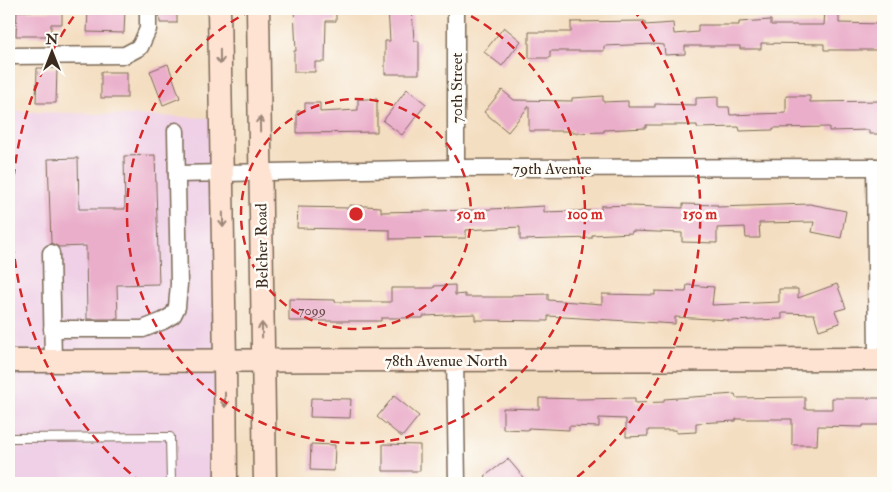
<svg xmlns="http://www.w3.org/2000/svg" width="892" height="492" font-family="'IM FELL Double Pica',serif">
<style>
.built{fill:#efd0e6}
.building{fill:#eaaeca}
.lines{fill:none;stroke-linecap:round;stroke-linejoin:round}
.lane-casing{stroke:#7c6957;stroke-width:10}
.street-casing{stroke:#7c6957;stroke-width:19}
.secondary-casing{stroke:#7c6957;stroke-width:25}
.lane{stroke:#fff;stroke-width:8}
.street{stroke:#fff;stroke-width:16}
.secondary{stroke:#fee3d2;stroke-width:22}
.oneway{stroke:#9c8678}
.ring{fill:none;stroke:#d62828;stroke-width:2.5;stroke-dasharray:9 6}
.labels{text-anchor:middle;stroke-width:5;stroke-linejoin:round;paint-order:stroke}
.number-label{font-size:14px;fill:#674b49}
.street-label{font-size:16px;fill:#3b2a1e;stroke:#fdfcf7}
.centre{fill:#d62828;stroke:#fdfcf7;stroke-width:2.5}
.ring-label{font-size:15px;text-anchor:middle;font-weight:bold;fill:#d62828;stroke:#fdfcf7;stroke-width:5;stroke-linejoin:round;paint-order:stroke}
</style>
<rect width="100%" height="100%" fill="#fdfcf7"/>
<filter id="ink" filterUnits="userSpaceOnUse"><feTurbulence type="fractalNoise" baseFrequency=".02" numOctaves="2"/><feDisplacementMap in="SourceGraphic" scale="10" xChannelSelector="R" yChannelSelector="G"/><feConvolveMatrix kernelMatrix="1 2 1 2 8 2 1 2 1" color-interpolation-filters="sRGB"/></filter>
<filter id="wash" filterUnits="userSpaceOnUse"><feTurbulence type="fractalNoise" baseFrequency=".0096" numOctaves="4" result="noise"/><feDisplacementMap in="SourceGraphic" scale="20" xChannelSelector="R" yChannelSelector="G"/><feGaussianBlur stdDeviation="1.12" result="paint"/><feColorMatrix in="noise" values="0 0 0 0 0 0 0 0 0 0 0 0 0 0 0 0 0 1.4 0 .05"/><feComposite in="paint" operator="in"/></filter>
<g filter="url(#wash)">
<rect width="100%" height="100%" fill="#f4dec1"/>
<g class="built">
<polygon points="9,111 213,118 217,352 9,352"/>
<polygon points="9,370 217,370 218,483 9,483"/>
</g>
<g id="blocks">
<g class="building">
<polygon points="88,9 125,9 124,33 87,32"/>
<polygon points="159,9 177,9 177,23 160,23"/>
<polygon points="294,9 336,9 336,21 326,21 325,62 315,62 315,72 294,72 294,51 296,51"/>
<polygon points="388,9 412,9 414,41 419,41 419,74 385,74 385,41 390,41"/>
<polygon points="825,9 839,9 839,23 883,24 883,50 824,50 824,44 761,43 761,49 740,49 740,46 685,46 685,54 665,55 664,45 654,44 604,46 604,51 550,51 550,58 529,58 529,32 571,32 571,22 645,21 645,25 673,23 674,34 698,32 698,25 739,25 739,22 771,20 771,25 824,25"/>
<polygon points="17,11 62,11 62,24 51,24 51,36 16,36"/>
<polygon points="504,27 521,41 502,66 484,52"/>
<polygon points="168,64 180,98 163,105 150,71"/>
<polygon points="37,68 57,68 56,103 36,103"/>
<rect x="101" y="72" width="26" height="26"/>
<polygon points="407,89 426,104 402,135 383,121"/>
<polygon points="502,90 514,100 572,101 572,98 603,96 603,102 628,101 628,107 655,107 655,104 696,105 696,98 718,97 718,107 729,107 730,115 786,113 786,96 810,96 810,102 883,101 883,134 869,134 869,130 829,131 829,127 773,128 773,130 740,131 739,127 697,128 697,125 646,125 646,128 604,130 604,132 573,133 573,131 529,131 529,106 508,132 484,112"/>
<polygon points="358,99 377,99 377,132 297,133 297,111 305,111 305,103 320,103 320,112 358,110"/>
<polygon points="155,155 159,284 117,285 118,319 87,319 86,246 59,247 51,243 48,159 78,158 79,209 125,209 124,156"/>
<polygon points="683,204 718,205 718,207 810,204 846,211 841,238 812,232 814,222 759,223 760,238 746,238 745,227 717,228 717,243 682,242 682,233 632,231 632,233 592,235 592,238 520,240 520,227 466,230 466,238 390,239 390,230 297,228 298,207 349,208 349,205 381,207 381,212 474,210 544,206 544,212 601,210 601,206 631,205 631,206 683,208"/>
<polygon points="837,284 846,308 835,311 840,323 819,330 814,314 782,313 782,319 728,321 728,320 675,317 675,324 548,316 548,321 475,320 475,314 423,316 423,318 381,318 381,321 289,321 289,299 335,300 335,302 391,302 391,288 434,288 434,286 455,285 455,295 465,294 465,297 512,297 512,295 548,294 548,300 602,304 602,294 655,295 655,291 686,292 687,285 714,287 712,305 779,302 779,289 798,289 798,298"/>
<polygon points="735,394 736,398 805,397 805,409 832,409 832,398 883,398 883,425 863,425 863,427 818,426 817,445 792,445 792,419 736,419 736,421 696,423 696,432 676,433 676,430 648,430 648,436 626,437 626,419 599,418 599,427 569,426 569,430 528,428 528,430 503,429 503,408 539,409 539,398 580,399 635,398 635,403 664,402 664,399"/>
<polygon points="394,396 419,416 402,437 377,417"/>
<polygon points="311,398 351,399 350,418 310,417"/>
<polygon points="311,444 335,445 334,471 310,470"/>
<polygon points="383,444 420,445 420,471 383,471"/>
<polygon points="508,459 519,472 527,483 491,483 485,476"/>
</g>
</g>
</g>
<g filter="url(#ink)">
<use href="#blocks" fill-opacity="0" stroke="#7c6957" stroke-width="1"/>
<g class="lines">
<defs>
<polyline id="lane" points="9,438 170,437 171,483"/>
<g id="street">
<polyline points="456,9 456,168"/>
<polyline points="9,56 125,55 140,47 148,29 148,9"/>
<polyline points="875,167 877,359"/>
<polyline points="177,174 456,168 883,167"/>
<polyline points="51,253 53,361"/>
<polyline points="52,329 143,329 163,321 173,315 177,307 179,284 176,131"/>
<polyline points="455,359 457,483"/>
</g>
<g id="secondary">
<polyline points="219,9 225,361 226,483"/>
<polyline points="258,9 265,483"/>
<polyline points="9,361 883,359"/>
</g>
</defs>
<use href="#lane" class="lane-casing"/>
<use href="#street" class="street-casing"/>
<use href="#secondary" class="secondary-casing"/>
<use href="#lane" class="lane"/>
<use href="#street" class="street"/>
<use href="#secondary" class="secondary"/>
</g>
<defs><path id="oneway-shaft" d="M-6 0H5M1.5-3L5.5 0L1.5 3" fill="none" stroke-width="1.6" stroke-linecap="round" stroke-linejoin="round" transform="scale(1.25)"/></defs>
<g class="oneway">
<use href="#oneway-shaft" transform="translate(220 57) rotate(89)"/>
<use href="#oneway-shaft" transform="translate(260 124) rotate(-91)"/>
<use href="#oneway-shaft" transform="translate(223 220) rotate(89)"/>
<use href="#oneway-shaft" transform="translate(262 330) rotate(-91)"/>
<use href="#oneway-shaft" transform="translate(225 400) rotate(90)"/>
</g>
</g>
<g class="ring">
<circle cx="356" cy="214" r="115"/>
<path d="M458 9A229 229 0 1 1 254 9"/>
<path d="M142 483A344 344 0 0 1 79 9M633 9A344 344 0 0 1 570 483"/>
</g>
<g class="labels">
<g class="number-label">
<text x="312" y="315">7099</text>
</g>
<g class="street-label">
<text transform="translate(456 88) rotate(-90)" y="6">70th Street</text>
<text x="552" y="174">79th Avenue</text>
<text transform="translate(261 246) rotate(-91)" y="6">Belcher Road</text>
<text x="446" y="366">78th Avenue North</text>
</g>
</g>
<circle cx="356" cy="214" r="8" class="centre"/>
<g class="ring-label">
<text x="471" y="219">50 m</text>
<text x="585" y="219">100 m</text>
<text x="700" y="219">150 m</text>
</g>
<rect width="892" height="492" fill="none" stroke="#fdfcf7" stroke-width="30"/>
<g transform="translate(52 52)" stroke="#fdfcf7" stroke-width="4" paint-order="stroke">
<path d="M0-4L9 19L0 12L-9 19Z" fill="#3b2a1e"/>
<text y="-8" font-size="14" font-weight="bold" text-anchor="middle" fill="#3b2a1e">N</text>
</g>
</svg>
